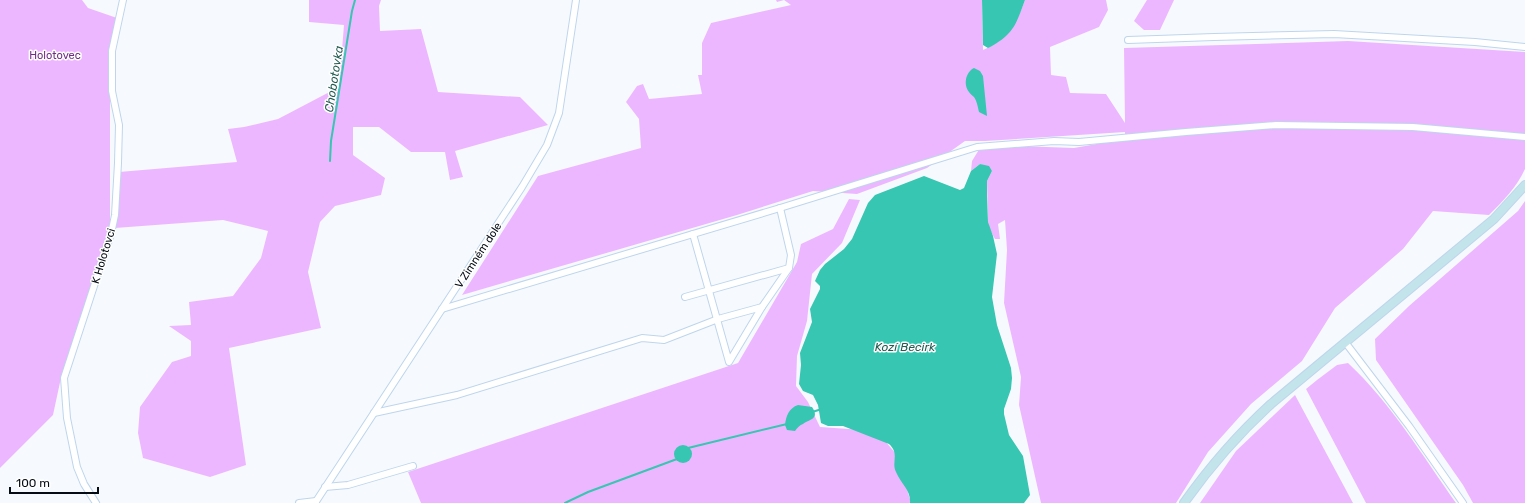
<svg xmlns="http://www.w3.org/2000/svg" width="1525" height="503" font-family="Rubik,sans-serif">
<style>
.green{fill:#edb7ff}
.water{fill:#36c6b1}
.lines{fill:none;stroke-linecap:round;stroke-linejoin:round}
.stream{stroke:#36c6b1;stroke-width:2}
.street-casing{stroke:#bed5ec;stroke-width:8}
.secondary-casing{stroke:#bed5ec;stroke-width:10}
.street{stroke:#fff;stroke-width:6}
.secondary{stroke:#c3e4ea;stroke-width:8}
.labels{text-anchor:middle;stroke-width:3;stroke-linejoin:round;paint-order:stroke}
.park-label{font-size:11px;fill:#712c85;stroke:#fff}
.street-label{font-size:11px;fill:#050c14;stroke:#fff}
.water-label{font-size:12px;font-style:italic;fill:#225b51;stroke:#fff}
</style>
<rect width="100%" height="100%" fill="#f6faff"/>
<g class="green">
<polygon points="0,0 82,0 88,8 117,18 110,46 110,232 62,373 53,415 0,468"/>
<polygon points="309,0 381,0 379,6 380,31 421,29 438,92 520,97 548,125 455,151 463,177 450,180 445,152 411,152 379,127 353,127 353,155 385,178 381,195 335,206 320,222 308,272 321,328 229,348 246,465 210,477 143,458 138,433 140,407 172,362 191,356 191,341 169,326 191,325 189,302 233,296 261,258 268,231 223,220 115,228 119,172 237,162 228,129 244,127 278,119 339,87 344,25 309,22"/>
<path d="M 776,0 L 982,0 L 983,50 C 1008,39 1016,25 1025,0 L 1106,0 L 1108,10 L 1099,27 L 1050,47 L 1051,75 L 1066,77 L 1070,93 L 1106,94 L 1125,123 L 1124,48 L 1348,41 L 1525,52 L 1525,169 C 1517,187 1503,201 1489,215 L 1433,211 L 1403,249 L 1335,308 L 1302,361 L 1251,404 L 1208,452 L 1176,503 L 1041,503 L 1019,405 L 1021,377 L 1004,303 L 1007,250 L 1005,220 L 998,224 L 1000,239 L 995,239 L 989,228 L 988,222 L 987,181 L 992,171 L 980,164 L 971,171 L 972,161 L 980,148 L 1019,146 L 1074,148 L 1125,139 L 1125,132 L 985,141 L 965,141 L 927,168 L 857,194 L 813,191 L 737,215 L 462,295 L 538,176 L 641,148 L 639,119 L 626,102 L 637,86 L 643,84 L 649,99 L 702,94 L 698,75 L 702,75 L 702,43 L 711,23 L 791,5 L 784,0 L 777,2 Z"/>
<polygon points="1147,0 1174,0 1160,30 1144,30 1134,21"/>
<polygon points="849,199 860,200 842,243 812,274 807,321 797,356 796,386 808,402 820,427 863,430 885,441 897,455 911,503 421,503 408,472 738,363 797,262 801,244 833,229"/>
<polygon points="1525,201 1525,503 1473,503 1463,485 1376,360 1375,339 1409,306 1518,211"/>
<path d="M 1348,363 C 1391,403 1422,455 1456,503 L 1366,503 L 1306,389 L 1317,380 L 1337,365 Z"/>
<polygon points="1295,395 1353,503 1200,503 1236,451"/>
</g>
<g class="water">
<path d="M 982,0 L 1025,0 C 1016,25 1013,35 988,48 L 983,45 Z"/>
<path d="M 974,68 L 980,71 L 983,76 L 987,116 L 979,112 C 978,108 977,101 974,97 C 972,95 970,94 969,92 C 963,84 966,72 974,68 Z"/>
<path d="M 980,164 L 989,166 L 992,171 L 987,181 L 987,196 L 988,222 L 993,236 L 997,254 L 992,297 L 997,325 L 1011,368 L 1012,378 L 1011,389 L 1004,409 L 1004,414 L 1009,435 L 1023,456 L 1030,495 L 1024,503 L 910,503 C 911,490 901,484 896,472 C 891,462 900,454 889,444 L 843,426 L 828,426 L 821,423 L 818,405 L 813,395 L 803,391 L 799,384 L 801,365 L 800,353 L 812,322 L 810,309 L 820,289 L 820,286 L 815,281 L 820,270 L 825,264 L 844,249 L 852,239 L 868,203 L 875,195 L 924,176 L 960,190 L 964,188 L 971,171 Z"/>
<path d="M 798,405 L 812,407 C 820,419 810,419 803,424 C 800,425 797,428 795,431 L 787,430 L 785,425 C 786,416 789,408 798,405 Z"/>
<circle cx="683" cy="454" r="9"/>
</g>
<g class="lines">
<g class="stream">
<polyline points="330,161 331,141 352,11 355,0"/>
<polyline points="812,412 822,409"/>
<polyline points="688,448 787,424"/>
<polyline points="565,503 588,492 677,459"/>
</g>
<defs>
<g id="street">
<polyline points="1128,40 1214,37 1334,34 1475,42 1525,47"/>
<polyline points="693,234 729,362 762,307"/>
<polyline points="685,297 789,268"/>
<polyline points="442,309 780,208 977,147 1054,141 1079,142 1186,132 1276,125 1413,127 1525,137"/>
<polyline points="1345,342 1409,426 1463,503"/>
<polyline points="374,413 457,395 642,338 664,340 718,319 762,307 789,268 791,255 780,208"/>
<polyline points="325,487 348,485 413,466"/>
<polyline points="96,503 84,484 77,467 67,418 64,378 111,234 115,215 118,163 119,125 112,91 112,51 123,0"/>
<polyline points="299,503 316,501"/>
<polyline points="315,503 522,187 547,145 559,113 576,0"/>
</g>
<path id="secondary" d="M 1184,503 C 1211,465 1236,436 1271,404 L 1494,219 L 1525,185"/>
</defs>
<use href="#street" class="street-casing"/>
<use href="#secondary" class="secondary-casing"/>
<use href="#street" class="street"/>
<use href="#secondary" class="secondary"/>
</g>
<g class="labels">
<g class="park-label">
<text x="55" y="59">Holotovec</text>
</g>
<g class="street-label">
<text transform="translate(478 255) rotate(-57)" y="4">V Zimném dole</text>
<text transform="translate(103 256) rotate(-73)" y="4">K Holotovci</text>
</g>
<g class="water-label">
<text transform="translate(334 79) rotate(-81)" y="4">Chobotovka</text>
<text x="905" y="351">Kozí Becirk</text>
</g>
</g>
<path d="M10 487v6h88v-6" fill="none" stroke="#050c14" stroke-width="2"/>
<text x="16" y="487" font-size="12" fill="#050c14" stroke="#ffffff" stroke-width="3" paint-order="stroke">100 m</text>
</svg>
